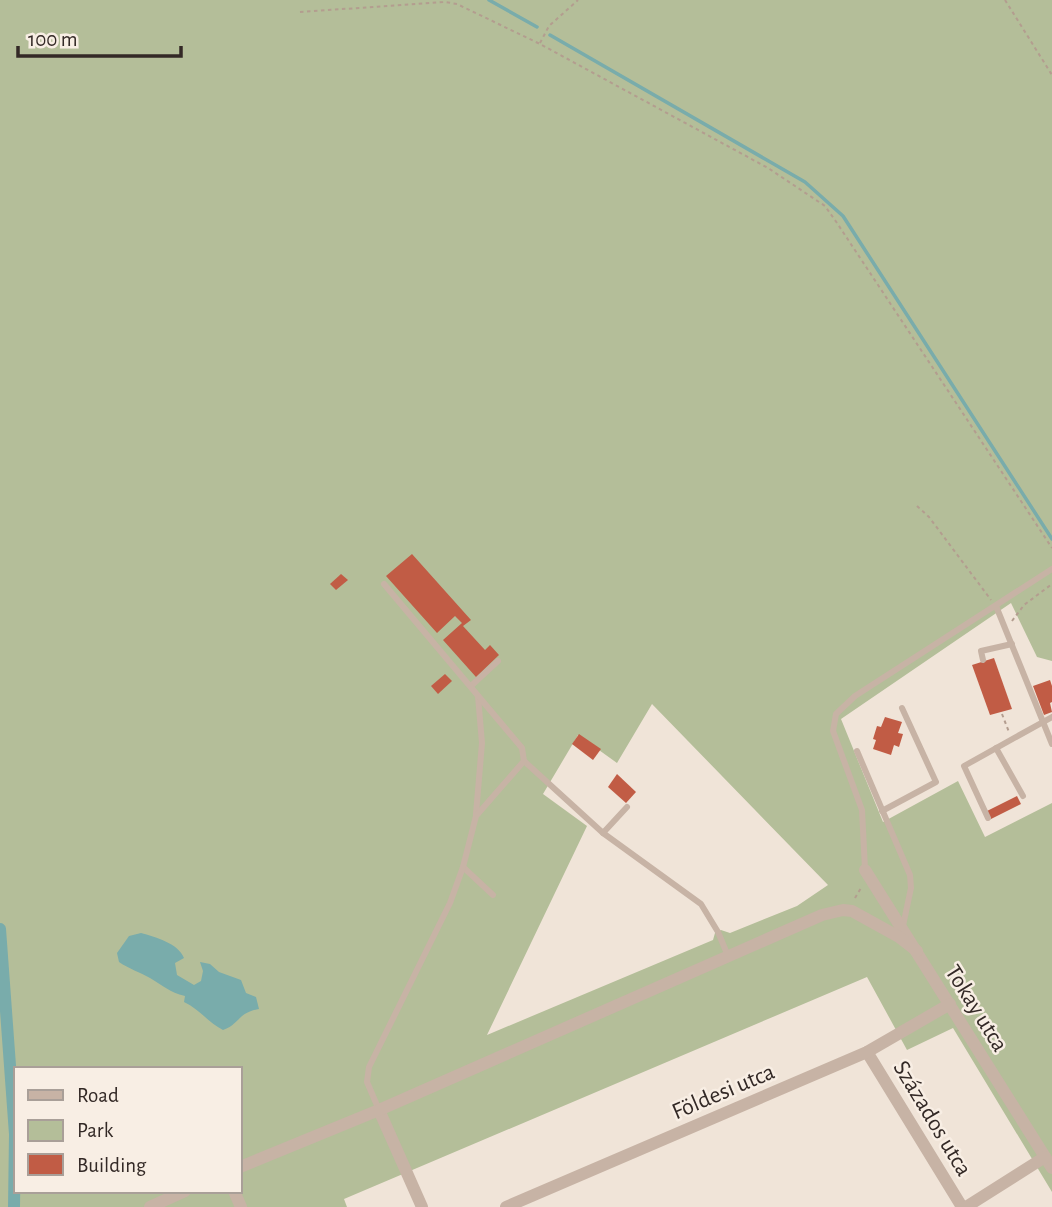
<svg xmlns="http://www.w3.org/2000/svg" width="1052" height="1207" font-family="'Alegreya Sans',sans-serif">
<style>
.green{fill:#b4be99;fill-rule:evenodd}
.water{fill:#79acab}
.lines{fill:none;stroke-linecap:round;stroke-linejoin:round}
.stream{stroke:#79acab;stroke-width:3.5}
.canal{stroke:#79acab;stroke-width:12}
.building{fill:#c15c45}
.path{stroke:#b39d8f;stroke-width:2;stroke-dasharray:3.5 3.5;stroke-linecap:butt}
.lane{stroke:#c7b3a5;stroke-width:6}
.street{stroke:#c7b3a5;stroke-width:12}
.labels{text-anchor:middle;stroke-width:5;stroke-linejoin:round;paint-order:stroke}
.street-label{font-size:24px;fill:#332926;stroke:#f8eee4}
</style>
<rect width="100%" height="100%" fill="#f0e4d8"/>
<path class="green" d="M 0,0 L 1052,0 L 1052,661 L 1037,657 L 1011,603 L 841,719 L 883,822 L 958,781 L 985,837 L 1052,803 L 1052,1192 L 953,1028 L 907,1050 L 867,977 L 344,1199 L 347,1207 L 0,1207 ZM 652,704 L 828,885 L 797,906 L 730,933 L 721,930 L 715,933 L 713,940 L 487,1035 L 587,826 L 543,794 L 578,735 L 617,763 ZM 16,1069 L 240,1069 L 240,1191 L 16,1191 Z"/>
<path class="water" d="M 141,933 C 155,937 178,943 184,958 L 175,963 L 177,975 L 194,985 L 201,981 L 203,971 L 200,962 L 210,964 L 219,972 L 241,980 L 246,993 L 256,997 L 259,1009 C 237,1013 240,1024 223,1030 C 209,1023 199,1009 184,1002 L 185,996 C 169,992 164,986 150,978 C 140,972 129,969 119,962 L 117,953 L 129,936 Z"/>
<g class="lines">
<g class="stream">
<polyline points="489,0 537,27"/>
<polyline points="550,35 805,182 843,216 1052,539"/>
</g>
<polyline class="canal" points="0,929 15,1134 14,1207"/>
</g>
<g class="building">
<polygon points="412,554 471,620 463,626 485,650 490,645 499,655 476,677 443,640 462,623 455,616 437,633 386,576"/>
<polygon points="341,574 348,580 336,590 330,584"/>
<polygon points="994,658 1012,709 990,715 972,665"/>
<polygon points="445,674 452,681 438,694 431,686"/>
<polygon points="1050,680 1052,686 1052,702 1050,703 1052,712 1044,715 1033,686"/>
<polygon points="885,717 902,722 898,733 903,734 899,747 894,745 891,755 873,749 876,740 873,739 877,726 881,727"/>
<polygon points="579,734 601,749 593,760 572,744"/>
<polygon points="617,774 636,792 626,803 608,787"/>
<polygon points="1017,796 1021,804 991,819 987,811"/>
</g>
<g class="lines">
<g class="path">
<polyline points="1005,0 1052,75"/>
<polyline points="300,12 445,2 457,4 540,44 768,168 825,206 837,223 1052,548"/>
<polyline points="540,43 549,26 578,0"/>
<polyline points="917,506 929,517 991,600"/>
<polyline points="1012,621 1024,605 1052,584"/>
<polyline points="1002,714 1009,732"/>
<polyline points="855,898 861,888"/>
</g>
<g class="lane">
<polyline points="996,606 1052,744"/>
<polyline points="983,660 981,651 1012,644"/>
<polyline points="471,686 498,661"/>
<polyline points="996,748 1023,796"/>
<polyline points="857,751 910,875 911,888 903,926"/>
<polyline points="524,761 603,833 701,904 718,932 728,956"/>
<polyline points="882,811 936,782 902,708"/>
<polyline points="476,814 482,743 478,696"/>
<polyline points="988,818 964,766 1052,717"/>
<polyline points="603,833 627,807"/>
<polyline points="463,867 493,895"/>
<polyline points="865,869 862,810 833,731 836,714 855,696 1052,569"/>
<polyline points="379,1110 367,1082 369,1067 450,903 463,867 476,816 524,761 522,748 384,584"/>
</g>
<g class="street">
<polyline points="865,870 1052,1168"/>
<polyline points="867,1052 962,1207"/>
<polyline points="379,1110 422,1207"/>
<polyline points="240,1167 379,1110 822,915 843,910 852,911 899,937 917,951"/>
<polyline points="234,1191 241,1207"/>
<polyline points="150,1207 185,1191"/>
<polyline points="506,1207 867,1052 950,1004"/>
<polyline points="966,1207 1045,1157"/>
</g>
</g>
<g class="labels">
<g class="street-label">
<text transform="translate(977 1008) rotate(58)" y="8">Tokay utca</text>
<text transform="translate(723 1091) rotate(-23)" y="8">Földesi utca</text>
<text transform="translate(933 1118) rotate(59)" y="8">Százados utca</text>
</g>
</g>
<rect x="14" y="1067" width="228" height="126" fill="#f8eee4" stroke="#a99f98" stroke-width="2"/>
<rect x="28" y="1090" width="35" height="10" fill="#c7b3a5" stroke="#a99f98" stroke-width="2"/>
<text x="77" y="1102" font-size="21" fill="#332926">Road</text>
<rect x="28" y="1120" width="35" height="21" fill="#b4be99" stroke="#a99f98" stroke-width="2"/>
<text x="77" y="1137" font-size="21" fill="#332926">Park</text>
<rect x="28" y="1154" width="35" height="21" fill="#c15c45" stroke="#a99f98" stroke-width="2"/>
<text x="77" y="1172" font-size="21" fill="#332926">Building</text>
<path d="M18 46v10h163v-10" fill="none" stroke="#332926" stroke-width="3.5"/>
<text x="28" y="46" font-size="21" fill="#332926" stroke="#f8eee4" stroke-width="5" paint-order="stroke">100 m</text>
</svg>
